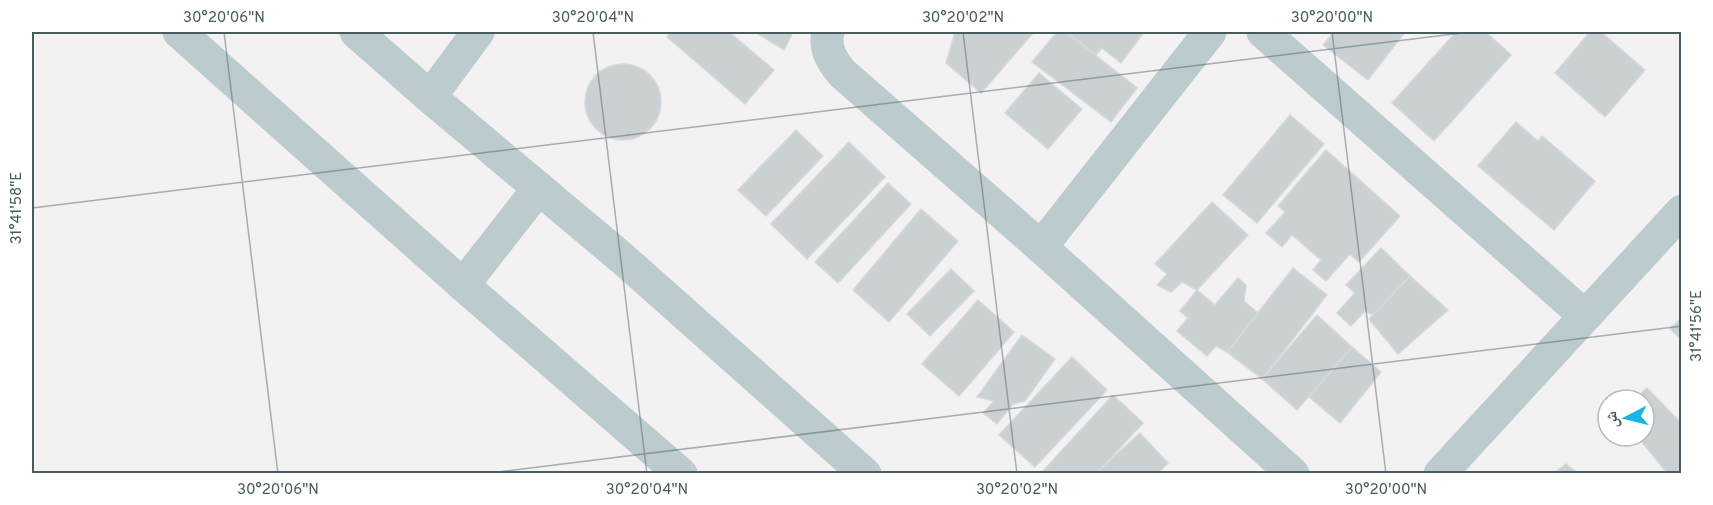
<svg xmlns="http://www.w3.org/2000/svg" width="1713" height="505" font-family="Overpass,'Noto Naskh Arabic',sans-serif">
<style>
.building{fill:#cbd0d3;stroke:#d5d9dc;stroke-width:1.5}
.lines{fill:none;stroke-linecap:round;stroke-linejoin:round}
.minor{stroke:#bccbcd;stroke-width:33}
.tertiary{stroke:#bccbcd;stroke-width:33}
.ticks{fill:none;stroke:#485b5f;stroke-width:1.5;stroke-opacity:0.45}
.neatline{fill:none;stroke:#485b5f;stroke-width:2}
.ticks-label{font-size:15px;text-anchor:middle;fill:#485b5f}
</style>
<rect width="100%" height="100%" fill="#f3f1f2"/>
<g class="building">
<polygon points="671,32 729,32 774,70 745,104 667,37"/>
<polygon points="755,32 793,32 784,50"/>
<polygon points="955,32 1034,32 981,93 946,63"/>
<polygon points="1057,32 1066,32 1137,88 1111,122 1032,62"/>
<polygon points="1066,32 1138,32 1142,35 1121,63 1102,48 1096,55"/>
<polygon points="1334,32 1405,32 1368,80 1323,45"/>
<polygon points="1456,32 1486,32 1511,55 1434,141 1392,103"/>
<polygon points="1590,32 1601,32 1645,70 1605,117 1555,73"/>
<circle cx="623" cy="102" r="38"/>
<polygon points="1039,73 1082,109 1048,149 1005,113"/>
<polygon points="1290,115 1324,144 1257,223 1223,195"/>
<polygon points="1516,122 1538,141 1542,136 1595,181 1554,230 1478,166"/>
<polygon points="796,130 823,156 766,216 738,190"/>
<polygon points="849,142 885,177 807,259 771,224"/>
<polygon points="1326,150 1400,216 1359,262 1350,254 1326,281 1313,270 1321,260 1292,235 1282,247 1266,233 1285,212 1278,206"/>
<polygon points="888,183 911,204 838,283 815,262"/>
<polygon points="1212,202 1248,235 1197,290 1182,282 1171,292 1157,285 1167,274 1155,264"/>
<polygon points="921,209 958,241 889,322 853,290"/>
<polygon points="1381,248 1410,276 1374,315 1365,311 1351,326 1337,313 1355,293 1346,285"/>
<polygon points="1293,268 1327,295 1262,379 1227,352"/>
<polygon points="951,269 974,291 930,336 907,314"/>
<polygon points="1410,276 1448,310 1398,354 1369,319"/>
<polygon points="1238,278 1246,285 1244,301 1258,313 1227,352 1216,346 1207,356 1177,331 1188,318 1180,311 1197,290 1215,305"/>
<polygon points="978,300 1014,332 959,396 922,364"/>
<polygon points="1317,315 1352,347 1297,410 1262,379"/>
<polygon points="1682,317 1682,340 1670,329"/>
<polygon points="1022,335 1055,359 1025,401 1013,404 997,424 983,413 994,401 977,397"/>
<polygon points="1352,347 1381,372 1340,423 1309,397"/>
<polygon points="1072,357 1107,390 1035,467 999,435"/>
<polygon points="1647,388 1682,424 1682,474 1668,474 1637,436 1644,436 1644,400 1633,400"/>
<polygon points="1113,395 1143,423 1096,474 1044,474 1042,472"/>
<polygon points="1140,433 1168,463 1157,474 1100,474 1098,471"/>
<polygon points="1566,464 1579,474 1553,474"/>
</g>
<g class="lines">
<g class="minor">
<path d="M 828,32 C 824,48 832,61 842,73 L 1041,247 L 1293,474"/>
<polyline points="1263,32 1585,316"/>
<polyline points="1041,247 1210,32"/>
<polyline points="1440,474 1682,211"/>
</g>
<g class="tertiary">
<polyline points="179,32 463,285 681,474"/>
<polyline points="356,32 430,97 623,259 865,474"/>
<polyline points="430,97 478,32"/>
<polyline points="463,285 539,188"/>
</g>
</g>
<path class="ticks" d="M 224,32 L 278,474M 593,32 L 647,474M 963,32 L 1017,474M 1332,32 L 1386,474M 32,208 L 1470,32M 481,474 L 1682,326"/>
<rect width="1713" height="505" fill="none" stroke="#ffffff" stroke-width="66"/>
<g transform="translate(1626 418) rotate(263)"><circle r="28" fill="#ffffff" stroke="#b6bdbf" stroke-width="1.5"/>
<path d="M0-4.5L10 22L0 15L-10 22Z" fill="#18b4e6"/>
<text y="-9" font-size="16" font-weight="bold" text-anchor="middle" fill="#485b5f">ش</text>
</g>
<rect x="33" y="33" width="1647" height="439" class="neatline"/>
<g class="ticks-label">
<text x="224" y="22">30°20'06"N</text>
<text x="593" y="22">30°20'04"N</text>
<text x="963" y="22">30°20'02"N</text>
<text x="1332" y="22">30°20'00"N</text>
<text transform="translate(16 208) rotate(-90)" y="5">31°41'58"E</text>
<text transform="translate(1696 326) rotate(-90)" y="5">31°41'56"E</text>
<text x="278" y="494">30°20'06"N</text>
<text x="647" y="494">30°20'04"N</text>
<text x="1017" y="494">30°20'02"N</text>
<text x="1386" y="494">30°20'00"N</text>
</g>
</svg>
